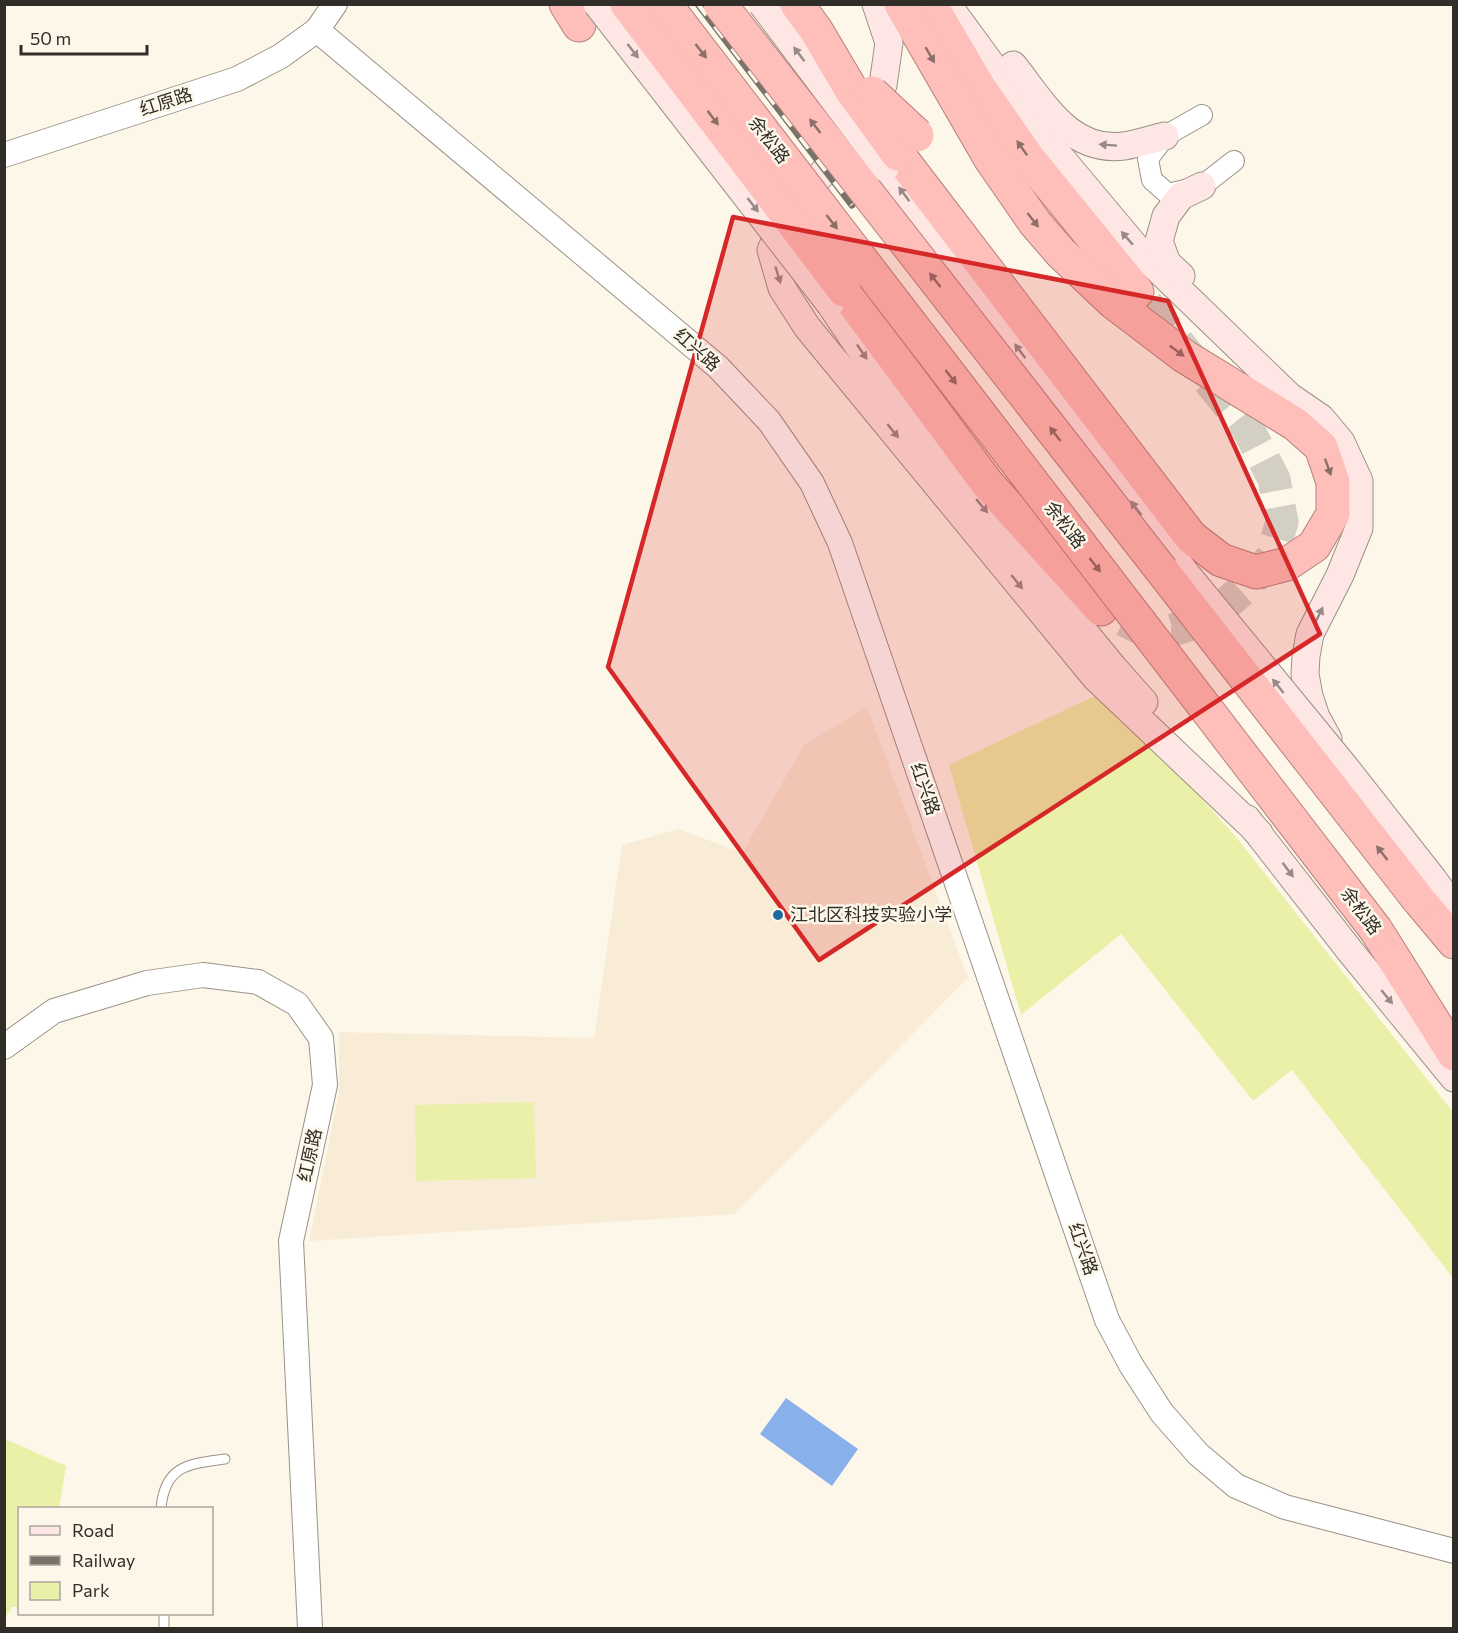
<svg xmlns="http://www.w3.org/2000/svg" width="1458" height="1633" font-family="Commissioner,'Noto Sans SC',sans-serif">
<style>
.education{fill:#f8ecd7}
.green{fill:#ebf0a9}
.water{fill:#88b1eb}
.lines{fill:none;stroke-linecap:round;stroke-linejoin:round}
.trunk-tunnel{stroke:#d4cfc3;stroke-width:33;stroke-dasharray:33 16;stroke-linecap:butt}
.service-casing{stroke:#999287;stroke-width:11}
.minor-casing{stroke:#999287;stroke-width:22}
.tertiary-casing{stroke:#999287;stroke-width:26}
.secondary-casing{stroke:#999287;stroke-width:29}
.trunk-casing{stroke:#b6817c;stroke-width:35}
.service{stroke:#fff;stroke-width:9}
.minor{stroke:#fff;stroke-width:20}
.tertiary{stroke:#fff;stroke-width:24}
.secondary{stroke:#fee6e5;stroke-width:27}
.trunk{stroke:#febeba;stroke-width:33}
.rail-casing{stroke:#77736b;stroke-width:7}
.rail{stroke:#fdf7e9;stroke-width:4.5;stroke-dasharray:14;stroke-linecap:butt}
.secondary-bridge-casing{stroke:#999287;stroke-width:29;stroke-linecap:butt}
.trunk-bridge-casing{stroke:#b6817c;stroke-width:35;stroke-linecap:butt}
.secondary-bridge{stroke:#fee6e5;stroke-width:27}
.trunk-bridge{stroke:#febeba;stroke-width:33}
.oneway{fill:#988a87}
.oneway2{fill:#8d6f6a}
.marked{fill:#d62828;fill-opacity:0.2;stroke:#d62828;stroke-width:4.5;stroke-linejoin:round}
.poi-dot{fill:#206b9e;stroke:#fdf7e9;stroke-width:2}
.labels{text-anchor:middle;stroke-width:5;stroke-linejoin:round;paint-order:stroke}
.street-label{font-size:18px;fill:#312e29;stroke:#fdf7e9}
.poi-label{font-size:18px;fill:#312e29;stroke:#fdf7e9;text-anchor:start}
</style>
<rect width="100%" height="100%" fill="#fdf7e9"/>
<polygon class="education" points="867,707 968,978 735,1214 309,1241 339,1093 339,1032 594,1038 622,845 679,829 742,853 804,745"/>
<g class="green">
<polygon points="1101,693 1185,780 1236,837 1453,1112 1453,1278 1292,1070 1253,1101 1121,934 1021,1015 949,765"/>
<polygon points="534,1102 536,1178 416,1181 415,1105"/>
<polygon points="5,1439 66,1466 59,1508 20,1508 19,1607 12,1607 5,1618"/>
</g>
<polygon class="water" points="786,1398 858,1449 832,1486 760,1434"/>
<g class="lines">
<polyline class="trunk-tunnel" points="1124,620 1140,628 1173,630 1210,618 1242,590 1271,559 1282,522 1274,479 1248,429 1137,292"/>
<defs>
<g id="service">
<path d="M 161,1508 C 165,1465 189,1464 225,1459"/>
<polyline points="164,1628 164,1614"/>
</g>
<polyline id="minor" points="1202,115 1165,136 1148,159 1152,180 1168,194 1202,186 1234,161"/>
<g id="tertiary">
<polyline points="317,30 718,367 769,421 812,483 840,543 1107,1320 1131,1365 1162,1413 1198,1454 1236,1486 1285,1507 1454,1551"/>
<polyline points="4,155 237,79 281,56 317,30 335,4"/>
<polyline points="4,1047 54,1011 147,983 203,975 258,982 297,1004 321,1038 325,1085 291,1241 310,1628"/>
</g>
<g id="secondary">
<polyline points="876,4 889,43 883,85 864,126 791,209 771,250 782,288 807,327 1095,677 1259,833"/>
<polyline points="947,4 1051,146 1139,251 1289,396 1321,418 1341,442 1359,481 1359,528 1340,575 1310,634 1306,656 1305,674 1309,696 1316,717 1328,739"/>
<path d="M 1013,65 C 1043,102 1069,153 1124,146 C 1138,144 1152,139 1165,136"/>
<polyline points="885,168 1184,571"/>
<polyline points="1181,276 1167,263 1159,241 1166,216 1181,196 1202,186"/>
<polyline points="830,304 877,374 964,485 1113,667 1144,702"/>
<polyline points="1247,819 1350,951 1454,1078"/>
<polyline points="1433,879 1454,908"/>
</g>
<g id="trunk">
<polyline points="566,4 579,25"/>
<polyline points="930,4 980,89 1028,158 1137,292"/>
<polyline points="898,154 1191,537 1221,560 1256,572 1287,564 1314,546 1333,514 1333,482 1321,447 1295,424 1184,356 1113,302 1061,253 1035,223 990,158 901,4"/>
<polyline points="844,290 987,483 1101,609"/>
<polyline points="1418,899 1454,942"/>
<polyline points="1376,930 1454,1054"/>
</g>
</defs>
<use href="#service" class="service-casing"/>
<use href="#minor" class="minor-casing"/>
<use href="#tertiary" class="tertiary-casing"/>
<use href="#secondary" class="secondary-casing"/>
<use href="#trunk" class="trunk-casing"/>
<use href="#service" class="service"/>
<use href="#minor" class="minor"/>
<use href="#tertiary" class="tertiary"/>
<use href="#secondary" class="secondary"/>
<use href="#trunk" class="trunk"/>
<defs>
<g id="rail">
<polyline points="682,4 842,213"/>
<polyline points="698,4 852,205"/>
</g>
</defs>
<use href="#rail" class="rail-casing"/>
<use href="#rail" class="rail"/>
<defs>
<g id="secondary-bridge">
<polyline points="597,4 830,304"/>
<polyline points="762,4 885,168"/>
<polyline points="1184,571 1345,767 1433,879"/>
</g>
<g id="trunk-bridge">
<polyline points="627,4 844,290"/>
<polyline points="665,4 1376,930"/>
<polyline points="720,4 1418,899"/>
<polyline points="797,4 816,30 852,91 898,154"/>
<polyline points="872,93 917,135"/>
</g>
</defs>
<use href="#secondary-bridge" class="secondary-bridge-casing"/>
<use href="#trunk-bridge" class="trunk-bridge-casing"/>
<use href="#secondary-bridge" class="secondary-bridge"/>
<use href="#trunk-bridge" class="trunk-bridge"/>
</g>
<defs><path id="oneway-solid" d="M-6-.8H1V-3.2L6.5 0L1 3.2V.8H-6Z" transform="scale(1.5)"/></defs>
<g class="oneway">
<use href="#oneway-solid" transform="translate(633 51) rotate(52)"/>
<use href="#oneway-solid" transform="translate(799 54) rotate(-127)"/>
<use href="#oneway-solid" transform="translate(1108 145) rotate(-176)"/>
<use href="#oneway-solid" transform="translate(904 194) rotate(-127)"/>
<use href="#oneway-solid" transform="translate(753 205) rotate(52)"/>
<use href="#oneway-solid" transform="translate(1127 238) rotate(-131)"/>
<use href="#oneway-solid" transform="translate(778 275) rotate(73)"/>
<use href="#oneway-solid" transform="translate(1020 351) rotate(-127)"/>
<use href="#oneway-solid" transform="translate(862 352) rotate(56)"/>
<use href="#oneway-solid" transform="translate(893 431) rotate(51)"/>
<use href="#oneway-solid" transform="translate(982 506) rotate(50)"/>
<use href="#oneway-solid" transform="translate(1136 508) rotate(-127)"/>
<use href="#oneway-solid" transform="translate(1017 582) rotate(51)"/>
<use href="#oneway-solid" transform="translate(1319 615) rotate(-64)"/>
<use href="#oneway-solid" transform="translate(1278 686) rotate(-129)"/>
<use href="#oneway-solid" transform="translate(1288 870) rotate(53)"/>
<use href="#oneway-solid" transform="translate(1387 997) rotate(51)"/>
</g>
<g class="oneway2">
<use href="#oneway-solid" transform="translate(701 51) rotate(52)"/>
<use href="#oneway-solid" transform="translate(930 55) rotate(60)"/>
<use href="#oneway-solid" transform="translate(713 118) rotate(53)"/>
<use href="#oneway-solid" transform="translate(815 126) rotate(-128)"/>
<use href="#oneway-solid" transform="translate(1022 148) rotate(-125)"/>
<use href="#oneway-solid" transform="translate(1033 220) rotate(52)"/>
<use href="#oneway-solid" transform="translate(832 222) rotate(52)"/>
<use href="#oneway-solid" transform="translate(935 280) rotate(-128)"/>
<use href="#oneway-solid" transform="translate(1177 351) rotate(36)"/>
<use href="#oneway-solid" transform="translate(951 377) rotate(52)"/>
<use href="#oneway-solid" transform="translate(1055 434) rotate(-128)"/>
<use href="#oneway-solid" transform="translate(1328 467) rotate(70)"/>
<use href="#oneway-solid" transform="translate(1095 565) rotate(52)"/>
<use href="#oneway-solid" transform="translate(1382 853) rotate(-128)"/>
</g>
<path class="marked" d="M 733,217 L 1168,301 L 1320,634 L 819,960 L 608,667 Z"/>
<circle class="poi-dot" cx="778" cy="915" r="6"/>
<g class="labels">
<g class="street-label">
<text transform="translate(166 102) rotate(-18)" y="6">红原路</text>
<text transform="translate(769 140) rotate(52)" y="6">余松路</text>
<text transform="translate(697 350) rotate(41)" y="6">红兴路</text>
<text transform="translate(1065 525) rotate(52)" y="6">余松路</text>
<text transform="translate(925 789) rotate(71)" y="6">红兴路</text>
<text transform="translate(1361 911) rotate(53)" y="6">余松路</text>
<text transform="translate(310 1155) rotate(-78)" y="6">红原路</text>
<text transform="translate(1083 1249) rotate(71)" y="6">红兴路</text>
</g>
<g class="poi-label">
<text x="790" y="921">江北区科技实验小学</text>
</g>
</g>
<rect width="1458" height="1633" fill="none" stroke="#312e29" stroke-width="12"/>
<rect x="18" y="1507" width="195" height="108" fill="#fdf7e9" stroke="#aba79c" stroke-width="1.5"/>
<rect x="30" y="1526" width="30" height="9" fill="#fee6e5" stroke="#aba79c" stroke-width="1.5"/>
<text x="72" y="1537" font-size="18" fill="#312e29">Road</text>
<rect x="30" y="1556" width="30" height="9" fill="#77736b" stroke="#aba79c" stroke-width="1.5"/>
<text x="72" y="1567" font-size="18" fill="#312e29">Railway</text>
<rect x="30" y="1582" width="30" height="18" fill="#ebf0a9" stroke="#aba79c" stroke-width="1.5"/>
<text x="72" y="1597" font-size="18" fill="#312e29">Park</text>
<path d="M21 45v9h126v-9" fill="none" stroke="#312e29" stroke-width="3"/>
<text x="30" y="45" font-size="18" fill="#312e29" stroke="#fdf7e9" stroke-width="4.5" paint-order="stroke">50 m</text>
</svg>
